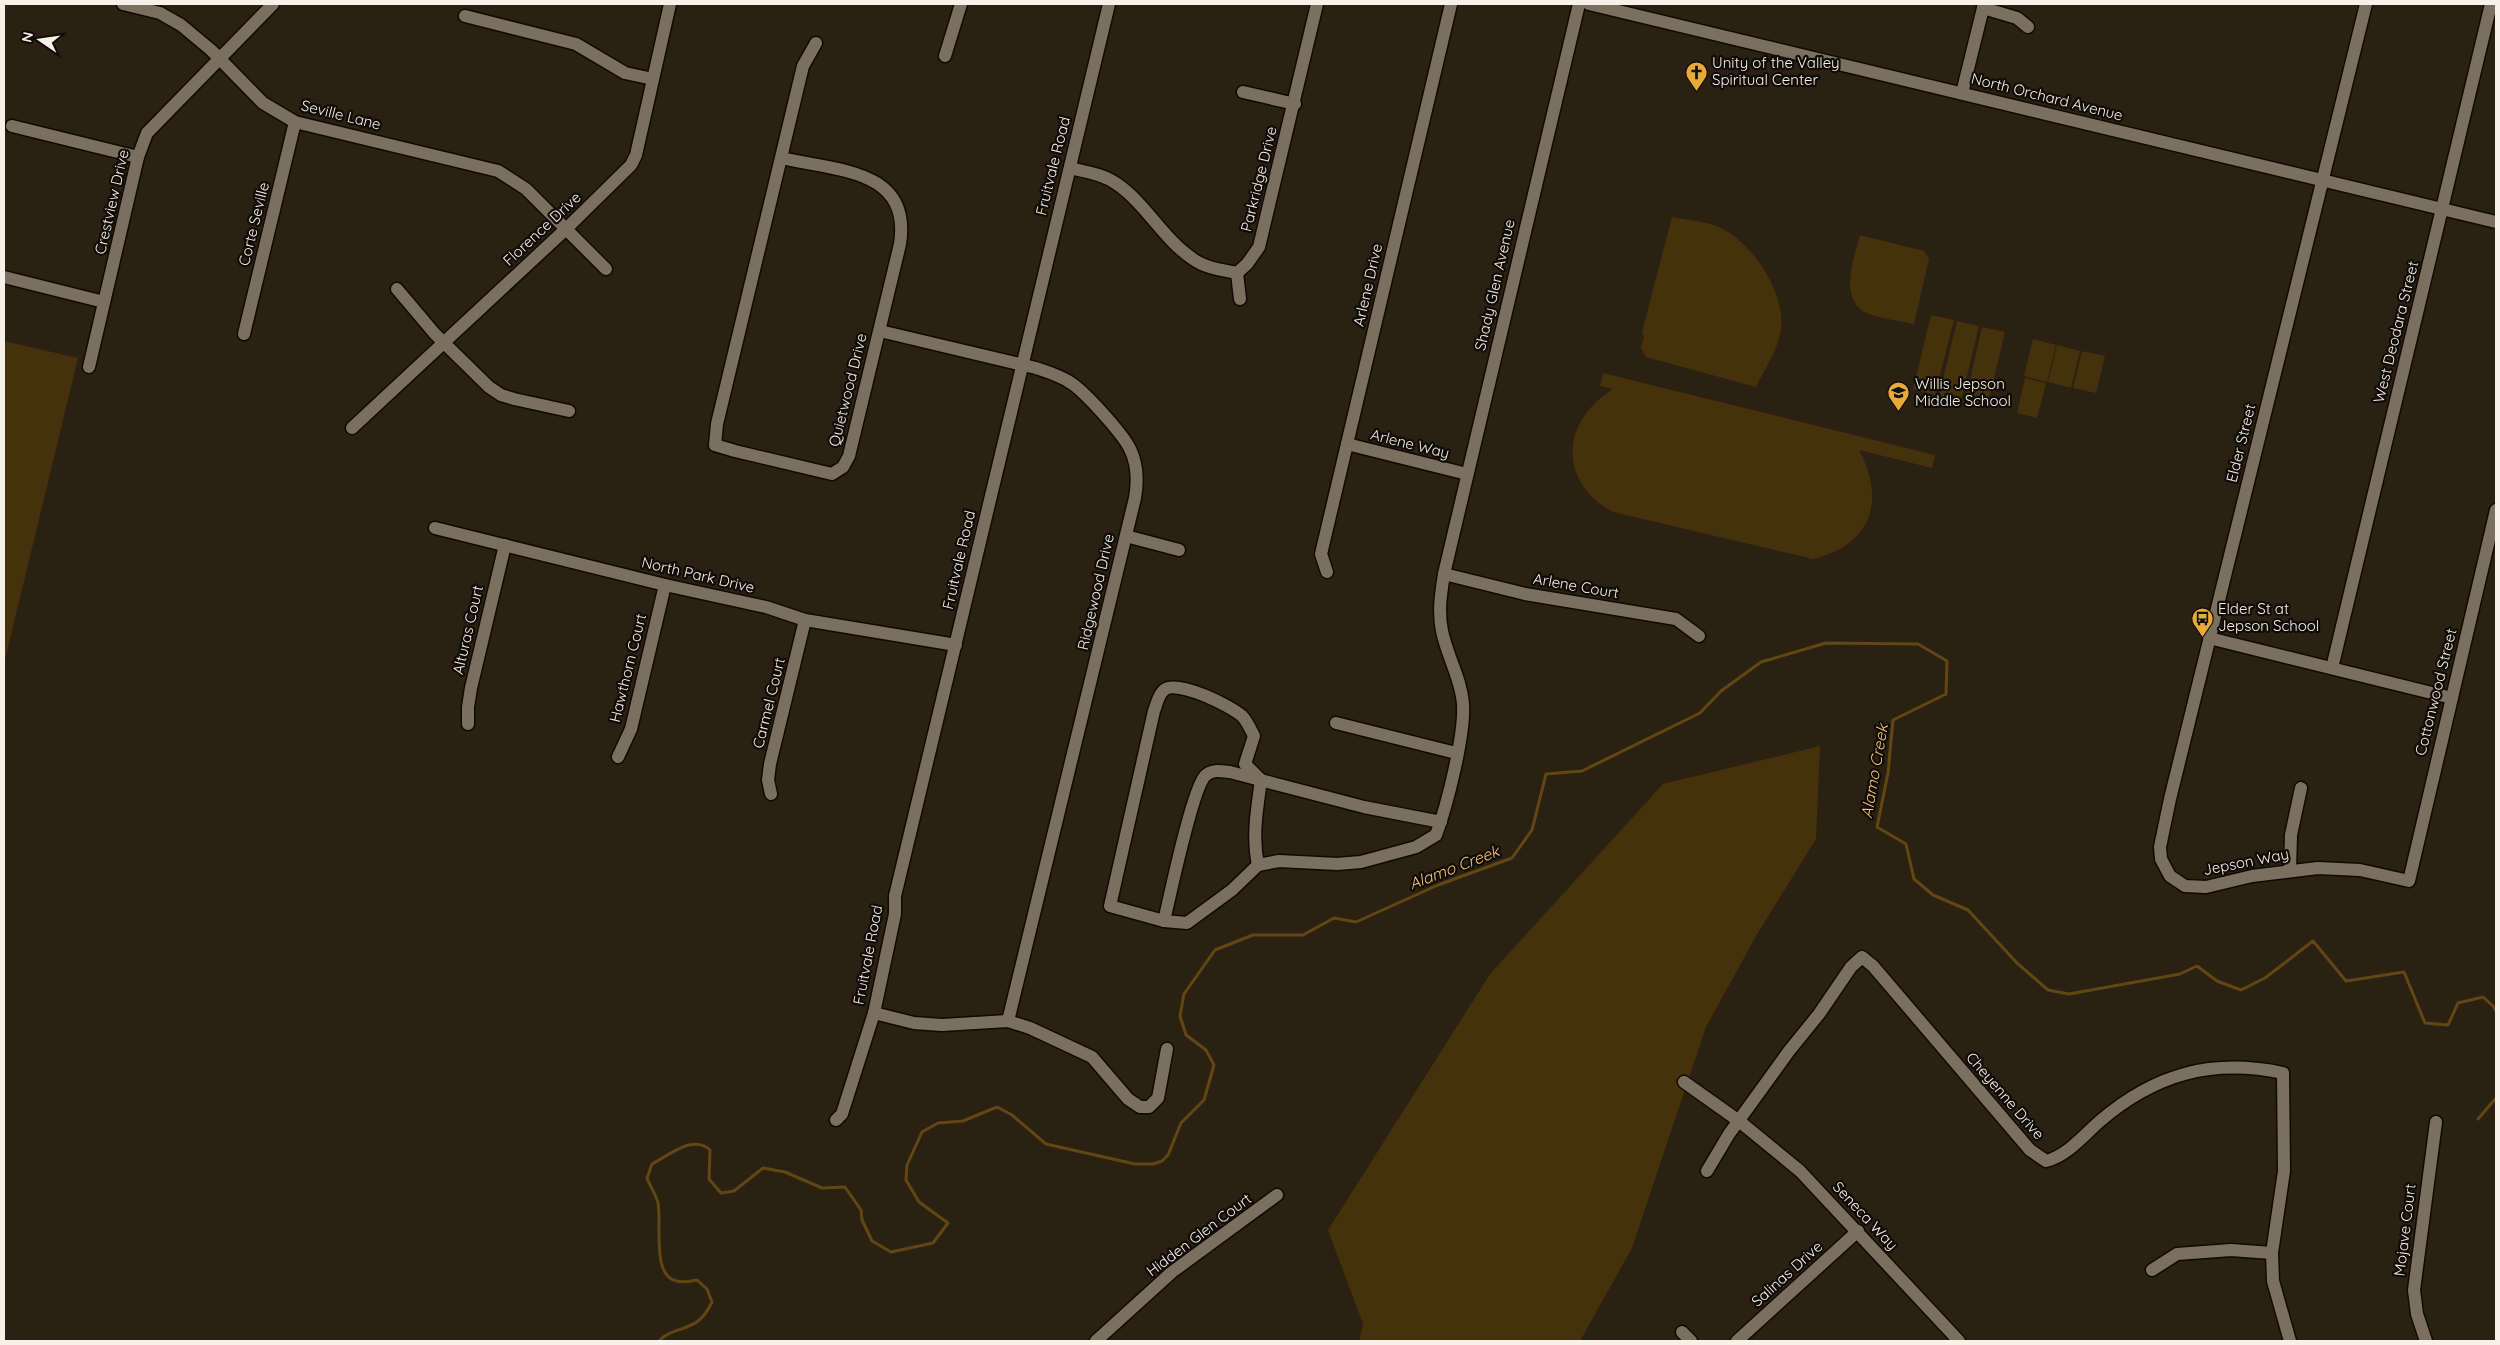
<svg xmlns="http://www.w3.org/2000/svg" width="2500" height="1345" font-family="Quicksand,sans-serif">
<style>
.green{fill:#45310c}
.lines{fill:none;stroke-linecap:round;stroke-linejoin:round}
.stream{stroke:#624714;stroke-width:3}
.street-casing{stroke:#120a01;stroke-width:15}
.secondary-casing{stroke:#120a01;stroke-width:15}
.street{stroke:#7b7060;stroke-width:12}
.secondary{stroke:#7b7060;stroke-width:12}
.labels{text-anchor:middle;stroke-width:4.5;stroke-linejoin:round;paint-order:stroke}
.poi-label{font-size:15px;fill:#f7f1e7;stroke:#0f0b06;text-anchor:start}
.street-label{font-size:15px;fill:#f7f1e7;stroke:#0f0b06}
.water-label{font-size:16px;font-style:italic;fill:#fcc66c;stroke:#0f0b06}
</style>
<rect width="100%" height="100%" fill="#2a2113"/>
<g class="green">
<path d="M 1672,217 C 1687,220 1707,221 1721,228 C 1754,244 1789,297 1780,335 C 1776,353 1764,370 1756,387 L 1646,357 L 1641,348 L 1644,336 L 1642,332 Z"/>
<path d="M 1860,235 L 1924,251 L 1929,259 L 1914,324 C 1901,321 1875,318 1864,312 C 1839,296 1854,258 1860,235 Z"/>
<polygon points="1931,315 1954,320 1935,395 1913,389"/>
<polygon points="1957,321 1979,326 1961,401 1939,396"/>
<polygon points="1982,327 2005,332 1987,407 1965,402"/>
<polygon points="2033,339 2056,345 2047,382 2024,376"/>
<polygon points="4,341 78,358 4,664"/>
<polygon points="2057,345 2080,351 2071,388 2048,382"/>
<polygon points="2082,351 2105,356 2096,393 2073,388"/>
<path d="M 1603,373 L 1935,455 L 1932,468 L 1859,450 C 1886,500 1872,545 1813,559 L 1613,512 C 1603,506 1593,500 1586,490 C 1558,453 1577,411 1613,389 L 1600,386 Z"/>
<polygon points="2025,378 2046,383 2037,418 2017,413"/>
<polygon points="1820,746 1816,839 1756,936 1706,1027 1632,1248 1580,1341 1359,1341 1363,1324 1328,1230 1490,974 1663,784"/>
</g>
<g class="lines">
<g class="stream">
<polyline points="2478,1119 2496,1098"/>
<path d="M 659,1341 C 676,1323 696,1336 712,1302 L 707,1289 L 697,1280 C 691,1281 683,1283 677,1281 C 651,1277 662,1223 658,1203 C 656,1195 650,1186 647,1178 L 652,1164 C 669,1155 694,1134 710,1150 L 709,1179 L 721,1193 L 734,1191 L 763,1168 L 785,1172 L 822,1188 L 845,1187 L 861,1210 L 862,1220 L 872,1241 L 891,1252 L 933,1243 L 948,1223 L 919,1202 L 906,1180 L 907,1165 L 922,1132 L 938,1123 L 963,1121 L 997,1107 L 1012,1115 L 1046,1144 L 1135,1164 L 1153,1164 L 1162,1161 L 1168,1155 L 1181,1123 L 1204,1100 L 1214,1065 L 1206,1050 L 1186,1035 L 1180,1016 L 1184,994 L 1215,950 L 1253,935 L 1303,935 L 1334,918 L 1356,922 L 1438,885 L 1512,858 L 1532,830 L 1546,774 L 1582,771 L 1700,713 L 1721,691 L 1761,662 L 1826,643 L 1918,644 L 1947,661 L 1946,694 L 1893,720 L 1888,773 L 1877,827 L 1906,844 L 1914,879 L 1933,895 L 1968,910 L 2017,963 L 2048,990 L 2069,994 L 2180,974 L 2197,966 L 2217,981 L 2241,990 L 2265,978 L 2313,941 L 2346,981 L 2404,972 L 2425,1023 L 2448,1025 L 2458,1003 L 2483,997 L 2493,1006 L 2496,1011"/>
</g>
<defs>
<g id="street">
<polyline points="123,4 160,13 181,25 211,50 263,103 295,122 498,171 526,189 606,269"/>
<polyline points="2366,4 2170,799 2160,847 2161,859 2170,876 2185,886 2206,887 2252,876 2318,868 2360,870 2409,881 2496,510"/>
<polyline points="1983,8 2017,18 2028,27"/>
<polyline points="465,16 576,44 625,73 653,79"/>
<polyline points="945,56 961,4"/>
<polyline points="1243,92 1295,104"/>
<polyline points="12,126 138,157"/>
<path d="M 782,158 C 835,171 912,168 900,244 L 849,456 L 843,467 L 832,474 L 735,451 L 715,445 L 717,424 L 803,66 L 816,43"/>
<path d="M 1070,168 C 1086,172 1103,174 1117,184 C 1146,204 1163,239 1193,259 C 1205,268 1222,270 1237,273 L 1247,264 L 1259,247 L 1317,4"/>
<polyline points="1237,273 1240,299"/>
<polyline points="4,277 104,302"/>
<polyline points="397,289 435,334 489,387 501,395 514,399 569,411"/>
<path d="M 880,331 L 1036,368 C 1048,372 1061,376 1071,383 C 1085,392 1123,434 1130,449 C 1138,465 1138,481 1135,498 L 1008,1021"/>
<polyline points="244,334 295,122"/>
<polyline points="89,367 138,157 147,133 273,4"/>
<polyline points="352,428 567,228 631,165 636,155 670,4"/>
<polyline points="1347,444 1467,474"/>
<polyline points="435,528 665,585 766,607 805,620 956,645"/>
<polyline points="1126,536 1179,550"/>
<polyline points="1327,572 1321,554 1451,4"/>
<polyline points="1444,574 1525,594 1676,619 1699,636"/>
<polyline points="2209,638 2452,698"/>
<polyline points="2332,668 2491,4"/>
<polyline points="1336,723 1456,753"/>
<polyline points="468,724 468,707 471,688 505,545"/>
<polyline points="618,757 631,729 665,585"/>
<polyline points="771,794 768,780 770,764 805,620"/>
<path d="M 1441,822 L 1364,807 L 1230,772 C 1221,771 1212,769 1205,776 C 1192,790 1170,896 1164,921 L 1187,923 L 1232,890 L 1258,865 L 1279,861 L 1337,864 L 1361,862 L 1416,847 L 1436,835 C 1447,806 1465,735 1463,704 C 1461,678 1447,656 1442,631 C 1438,611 1441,593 1444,574 L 1579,4"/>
<polyline points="2290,869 2291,835 2301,788"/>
<path d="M 1164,921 L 1110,906 L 1154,711 C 1157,704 1158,695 1164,690 C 1177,679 1231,706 1242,716 C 1247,721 1251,730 1254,736 L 1245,764 L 1261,780 C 1257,809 1252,836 1258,865"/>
<polyline points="874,1013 914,1023 942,1025 1008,1021 1030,1028 1092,1057 1128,1099 1140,1107 1149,1107 1158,1098 1167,1049"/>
<polyline points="1684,1082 1739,1121 1800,1171 1959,1341"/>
<path d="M 1707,1171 L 1729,1134 L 1789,1051 L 1819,1014 L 1851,967 L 1862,957 L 1873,966 L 2030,1150 L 2046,1161 C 2067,1156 2084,1135 2100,1121 C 2155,1074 2212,1058 2283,1073 L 2284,1171 L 2272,1253 L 2273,1281 L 2290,1341"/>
<polyline points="2152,1270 2177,1254 2231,1250 2272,1253"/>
<polyline points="1682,1332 1691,1341"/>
<polyline points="1096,1341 1172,1272 1277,1195"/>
<polyline points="1737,1341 1858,1231"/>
<polyline points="2426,1341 2417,1314 2414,1290 2436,1122"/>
</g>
<g id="secondary">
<polyline points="1589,4 2496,222"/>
<polyline points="1962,93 1984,4"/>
<polyline points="836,1120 842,1114 874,1013 895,914 895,896 1109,4"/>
</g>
</defs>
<use href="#street" class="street-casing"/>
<use href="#secondary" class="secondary-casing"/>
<use href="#street" class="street"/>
<use href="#secondary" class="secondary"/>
</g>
<defs>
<symbol id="church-pin" viewBox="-11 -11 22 30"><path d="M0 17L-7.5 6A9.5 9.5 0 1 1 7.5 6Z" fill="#e9ab38" stroke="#0f0b06"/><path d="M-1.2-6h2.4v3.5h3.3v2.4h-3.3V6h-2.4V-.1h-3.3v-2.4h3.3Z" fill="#111"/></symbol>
<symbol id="school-pin" viewBox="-11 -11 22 30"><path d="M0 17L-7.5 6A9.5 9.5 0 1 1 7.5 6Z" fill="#e9ab38" stroke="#0f0b06"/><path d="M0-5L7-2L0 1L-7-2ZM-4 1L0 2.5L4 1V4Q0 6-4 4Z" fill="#111"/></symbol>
<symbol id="bus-pin" viewBox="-11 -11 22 30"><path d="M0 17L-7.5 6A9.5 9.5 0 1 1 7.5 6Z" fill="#e9ab38" stroke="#0f0b06"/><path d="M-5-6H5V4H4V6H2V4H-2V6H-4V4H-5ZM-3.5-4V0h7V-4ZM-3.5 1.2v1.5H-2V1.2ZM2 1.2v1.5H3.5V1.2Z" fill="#111"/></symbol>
</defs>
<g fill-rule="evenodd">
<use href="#church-pin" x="1684" y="60" width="25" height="34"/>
<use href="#school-pin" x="1886" y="380" width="25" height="34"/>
<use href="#bus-pin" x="2190" y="606" width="25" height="34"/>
</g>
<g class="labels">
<g class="poi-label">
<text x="1712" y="68">Unity of the Valley<tspan x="1712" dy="17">Spiritual Center</tspan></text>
<text x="1915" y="389">Willis Jepson<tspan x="1915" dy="17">Middle School</tspan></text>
<text x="2218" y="614">Elder St at<tspan x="2218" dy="17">Jepson School</tspan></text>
</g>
<g class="street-label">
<text transform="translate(2047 97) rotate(14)" y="5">North Orchard Avenue</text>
<text transform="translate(341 115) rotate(14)" y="5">Seville Lane</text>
<text transform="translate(1053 166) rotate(-76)" y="5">Fruitvale Road</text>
<text transform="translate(1259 179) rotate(-76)" y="5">Parkridge Drive</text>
<text transform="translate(112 202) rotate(-77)" y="5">Crestview Drive</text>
<text transform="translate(254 224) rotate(-76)" y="5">Corte Seville</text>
<text transform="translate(542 229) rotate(-43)" y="5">Florence Drive</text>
<text transform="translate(1368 285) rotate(-77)" y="5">Arlene Drive</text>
<text transform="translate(1495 285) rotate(-77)" y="5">Shady Glen Avenue</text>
<text transform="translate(2396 332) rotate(-76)" y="5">West Deodara Street</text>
<text transform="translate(848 390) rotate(-76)" y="5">Quietwood Drive</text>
<text transform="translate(2241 443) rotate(-76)" y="5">Elder Street</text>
<text transform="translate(1410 444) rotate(14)" y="5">Arlene Way</text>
<text transform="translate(959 560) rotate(-77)" y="5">Fruitvale Road</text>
<text transform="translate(698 575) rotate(13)" y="5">North Park Drive</text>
<text transform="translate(1576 586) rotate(10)" y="5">Arlene Court</text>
<text transform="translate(1096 592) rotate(-77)" y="5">Ridgewood Drive</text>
<text transform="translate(468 630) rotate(-77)" y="5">Alturas Court</text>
<text transform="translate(628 668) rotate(-76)" y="5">Hawthorn Court</text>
<text transform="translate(2436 692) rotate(-76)" y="5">Cottonwood Street</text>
<text transform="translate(769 703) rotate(-76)" y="5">Carmel Court</text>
<text transform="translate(2246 862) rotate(-11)" y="5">Jepson Way</text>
<text transform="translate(868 955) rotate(-79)" y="5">Fruitvale Road</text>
<text transform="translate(2005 1096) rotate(49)" y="5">Cheyenne Drive</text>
<text transform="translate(1865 1216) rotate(47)" y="5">Seneca Way</text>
<text transform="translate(2405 1230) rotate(-83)" y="5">Mojave Court</text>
<text transform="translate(1199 1235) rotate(-37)" y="5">Hidden Glen Court</text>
<text transform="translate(1787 1274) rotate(-42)" y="5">Salinas Drive</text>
</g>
<g class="water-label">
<text transform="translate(1874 771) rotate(-80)" y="6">Alamo Creek</text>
<text transform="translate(1454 867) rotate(-21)" y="6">Alamo Creek</text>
</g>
</g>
<rect width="2500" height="1345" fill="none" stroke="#f7f1e7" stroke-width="10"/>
<g transform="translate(40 40) rotate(283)" stroke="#0f0b06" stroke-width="4" paint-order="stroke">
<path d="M0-4L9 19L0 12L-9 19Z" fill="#f7f1e7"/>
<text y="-8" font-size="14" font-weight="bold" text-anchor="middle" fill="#f7f1e7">N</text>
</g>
</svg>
